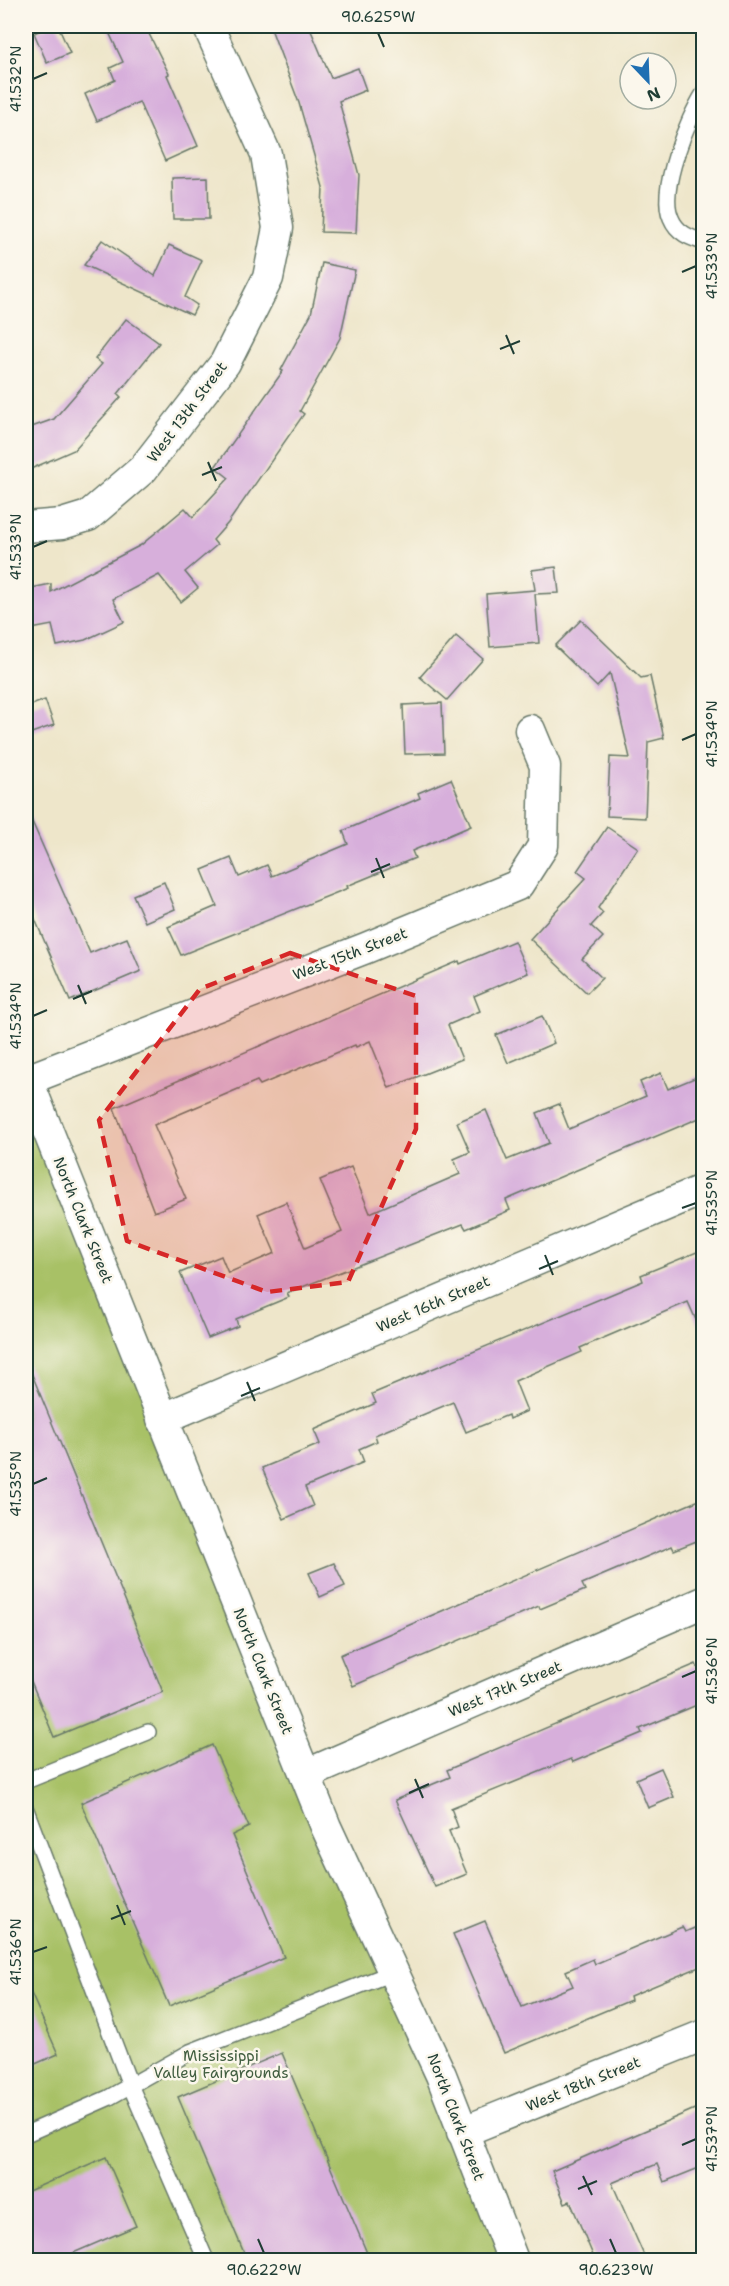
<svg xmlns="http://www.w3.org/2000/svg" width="729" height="2286" font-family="'Shantell Sans',sans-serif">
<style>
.green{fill:#a8c166;stroke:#647f4d;stroke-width:1.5}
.building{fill:#d7afdb}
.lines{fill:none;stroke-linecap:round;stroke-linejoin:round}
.lane-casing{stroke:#677868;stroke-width:18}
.street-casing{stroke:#677868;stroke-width:33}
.lane{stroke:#fff;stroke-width:15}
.street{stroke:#fff;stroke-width:30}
.marked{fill:#d62828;fill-opacity:0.2;stroke:#d62828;stroke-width:4.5;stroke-dasharray:12 8;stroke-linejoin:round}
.ticks{fill:none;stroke:#1f3d34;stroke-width:2}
.labels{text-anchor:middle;stroke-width:5;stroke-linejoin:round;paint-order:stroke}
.street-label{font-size:15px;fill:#1f3d34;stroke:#fbf7ec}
.park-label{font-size:15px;fill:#415e40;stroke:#fbf7ec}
.neatline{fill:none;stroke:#1f3d34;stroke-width:2}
.ticks-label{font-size:15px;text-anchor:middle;fill:#1f3d34}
</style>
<rect width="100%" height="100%" fill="#fbf7ec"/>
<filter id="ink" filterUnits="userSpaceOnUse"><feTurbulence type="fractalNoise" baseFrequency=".0167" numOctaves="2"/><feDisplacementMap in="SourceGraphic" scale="12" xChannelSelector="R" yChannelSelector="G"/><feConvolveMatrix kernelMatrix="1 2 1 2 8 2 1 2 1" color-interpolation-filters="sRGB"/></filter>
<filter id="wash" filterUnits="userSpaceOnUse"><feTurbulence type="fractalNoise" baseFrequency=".008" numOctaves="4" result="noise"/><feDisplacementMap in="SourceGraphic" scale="24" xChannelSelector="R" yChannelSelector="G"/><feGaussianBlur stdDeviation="1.35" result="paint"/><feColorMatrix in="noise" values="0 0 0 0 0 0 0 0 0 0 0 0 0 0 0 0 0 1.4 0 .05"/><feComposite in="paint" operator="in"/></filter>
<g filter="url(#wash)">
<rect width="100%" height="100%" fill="#eee6ca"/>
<polygon class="green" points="26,1076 513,2260 26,2260"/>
<g id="blocks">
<g class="building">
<polygon points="51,26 58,26 70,53 47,63 34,33"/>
<polygon points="106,26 145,26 169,74 167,75 198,146 165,161 139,102 97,121 85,94 115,80 110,68 123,62"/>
<polygon points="270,26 309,26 331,78 358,68 366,90 339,101 359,175 356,233 321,232 323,187 299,103"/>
<polygon points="208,177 209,219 173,219 172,178"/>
<polygon points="102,240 155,276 169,245 202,260 185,297 197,305 192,315 84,265"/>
<polygon points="322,263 355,270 340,338 300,411 304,414 228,523 213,540 217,545 185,572 198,588 181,602 159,575 113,599 124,622 85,640 57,646 52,625 26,630 26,589 51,584 51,592 141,545 185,508 193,517 229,478 215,467 283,371 281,370 311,314"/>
<polygon points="126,319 159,343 118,394 121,397 74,450 26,471 26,429 54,419 102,364 95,359"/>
<polygon points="556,567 559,593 535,594 539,643 490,647 486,594 535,590 532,570"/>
<polygon points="581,620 641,678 650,676 664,738 648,742 645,818 607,816 610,757 630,758 610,673 597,687 555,646"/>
<polygon points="456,636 483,659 447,700 420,677"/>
<polygon points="45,700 54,725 26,735 26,707"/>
<polygon points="442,703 444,753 405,754 403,705"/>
<polygon points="451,779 471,826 412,851 415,858 347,886 348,888 181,955 168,927 217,906 202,870 231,858 239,877 267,865 272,876 348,844 343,831 420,798 418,793"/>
<polygon points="26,808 90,953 127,938 141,971 70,1001 26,898"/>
<polygon points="607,827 638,848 598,908 603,913 591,926 603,937 582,959 602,978 587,993 530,939 586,878 577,871"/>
<polygon points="164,882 175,909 145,922 133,895"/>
<polygon points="514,941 528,973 474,996 480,1011 448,1025 462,1059 389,1088 370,1041 356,1047 355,1045 260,1085 257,1081 154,1125 186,1199 154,1212 114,1108 459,961 460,964"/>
<polygon points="542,1016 554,1043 508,1063 496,1035"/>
<polygon points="661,1073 668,1089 704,1074 704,1116 506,1200 510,1210 466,1229 463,1224 287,1293 289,1297 236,1319 238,1326 208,1338 180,1273 221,1256 228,1273 275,1253 258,1214 286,1202 305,1248 342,1232 320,1180 351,1167 370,1213 460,1174 454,1159 470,1152 457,1122 486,1110 507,1160 549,1143 537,1113 559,1104 569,1129 646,1096 640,1082"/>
<polygon points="704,1249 704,1338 688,1302 580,1348 582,1352 515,1381 527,1411 509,1419 508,1415 466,1432 453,1402 375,1435 377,1441 359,1449 364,1462 305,1487 313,1506 284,1519 262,1468 320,1444 314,1430 376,1403 372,1394 643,1281 641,1275"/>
<polygon points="26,1360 163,1692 54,1737 26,1669"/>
<polygon points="704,1498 704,1538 674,1550 672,1546 582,1584 585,1590 540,1609 539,1606 353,1686 340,1655"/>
<polygon points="334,1563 345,1586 320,1597 309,1573"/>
<polygon points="696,1664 704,1681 704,1702 640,1729 642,1733 573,1762 571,1759 451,1808 458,1827 449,1831 467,1874 435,1887 395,1800 450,1777 447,1770"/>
<polygon points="212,1745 249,1827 232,1835 284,1957 169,2006 81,1803"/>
<polygon points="661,1768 674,1797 648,1808 636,1779"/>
<polygon points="485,1921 522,2007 573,1986 566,1971 593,1959 595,1964 682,1927 685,1932 704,1924 704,1965 630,1996 631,2000 504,2053 453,1934"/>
<polygon points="26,1982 58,2054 26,2068"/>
<polygon points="282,2053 370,2260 247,2260 178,2097"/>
<polygon points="704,2105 704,2166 664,2182 657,2164 612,2183 646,2260 595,2260 570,2201 565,2203 552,2171"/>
<polygon points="106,2157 136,2226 57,2260 26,2260 26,2192"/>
</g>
</g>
</g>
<g filter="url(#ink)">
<use href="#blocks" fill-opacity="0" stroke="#677868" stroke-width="1.5"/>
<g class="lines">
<defs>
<g id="lane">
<path d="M 704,93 C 688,118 658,190 671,218 C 677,233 690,238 704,242"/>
<polyline points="26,1781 148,1732"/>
<polyline points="26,1810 130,2085 206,2260"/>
<polyline points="26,2134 108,2098 190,2052 394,1972"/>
</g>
<g id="street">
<polyline points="26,527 62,524 88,516 143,469 225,363 268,278 278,228 266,154 208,26"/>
<polyline points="26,1076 326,1827 441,2075 513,2260"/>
<polyline points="27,1080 366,948 518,885 543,846 545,766 530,730"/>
<polyline points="162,1419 704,1189"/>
<polyline points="305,1775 704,1602"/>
<polyline points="462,2132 704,2035"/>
</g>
</defs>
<use href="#lane" class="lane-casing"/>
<use href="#street" class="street-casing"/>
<use href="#lane" class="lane"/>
<use href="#street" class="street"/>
</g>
</g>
<path class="marked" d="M 290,953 L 416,996 L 416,1129 L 348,1282 L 267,1292 L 127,1241 L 99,1120 L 200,989 Z"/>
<path class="ticks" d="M 378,33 L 384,47M 33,79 L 47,73M 682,272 L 696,266M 506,335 L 514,354M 500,349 L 520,341M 208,462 L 216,481M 202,475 L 222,467M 33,547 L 47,541M 682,740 L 696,734M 376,858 L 384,878M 371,872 L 390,864M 78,985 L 86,1004M 73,999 L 92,991M 33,1016 L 47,1010M 682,1208 L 696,1203M 545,1255 L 553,1275M 539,1269 L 558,1261M 247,1382 L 255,1401M 241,1396 L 260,1388M 33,1484 L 47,1478M 682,1677 L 696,1671M 415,1779 L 423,1798M 409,1793 L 429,1784M 117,1905 L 125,1925M 111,1919 L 131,1911M 33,1952 L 47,1947M 682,2145 L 696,2139M 583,2176 L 592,2195M 578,2189 L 597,2181M 258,2239 L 264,2253M 610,2239 L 616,2253"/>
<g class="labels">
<g class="street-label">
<text transform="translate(187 412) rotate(-53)" y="5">West 13th Street</text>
<text transform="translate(350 954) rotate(-21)" y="5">West 15th Street</text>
<text transform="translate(83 1220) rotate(68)" y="5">North Clark Street</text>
<text transform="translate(433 1304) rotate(-23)" y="5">West 16th Street</text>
<text transform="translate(263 1671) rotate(68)" y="5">North Clark Street</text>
<text transform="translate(505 1689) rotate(-23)" y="5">West 17th Street</text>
<text transform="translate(583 2084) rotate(-22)" y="5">West 18th Street</text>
<text transform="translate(456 2117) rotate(69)" y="5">North Clark Street</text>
</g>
<g class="park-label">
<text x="221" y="2061">Mississippi<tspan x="221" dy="17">Valley Fairgrounds</tspan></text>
</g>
</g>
<rect width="729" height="2286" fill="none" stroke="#fbf7ec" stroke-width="66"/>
<g transform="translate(648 81) rotate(157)"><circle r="28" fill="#fbf7ec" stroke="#a3ada2" stroke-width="1.5"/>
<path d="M0-4.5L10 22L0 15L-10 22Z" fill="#1f6fb2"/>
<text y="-9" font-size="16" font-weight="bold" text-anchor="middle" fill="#1f3d34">N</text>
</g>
<rect x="33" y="33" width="663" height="2220" class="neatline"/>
<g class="ticks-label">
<text x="378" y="22">90.625°W</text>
<text transform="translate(16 79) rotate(-90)" y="5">41.532°N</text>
<text transform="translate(712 266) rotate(-90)" y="5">41.533°N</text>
<text transform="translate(16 547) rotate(-90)" y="5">41.533°N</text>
<text transform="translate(712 734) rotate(-90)" y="5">41.534°N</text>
<text transform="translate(16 1016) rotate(-90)" y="5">41.534°N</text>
<text transform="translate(712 1203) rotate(-90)" y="5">41.535°N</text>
<text transform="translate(16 1484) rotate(-90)" y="5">41.535°N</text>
<text transform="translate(712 1671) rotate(-90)" y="5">41.536°N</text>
<text transform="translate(16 1952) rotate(-90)" y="5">41.536°N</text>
<text transform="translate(712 2139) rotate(-90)" y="5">41.537°N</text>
<text x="264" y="2275">90.622°W</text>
<text x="616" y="2275">90.623°W</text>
</g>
</svg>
